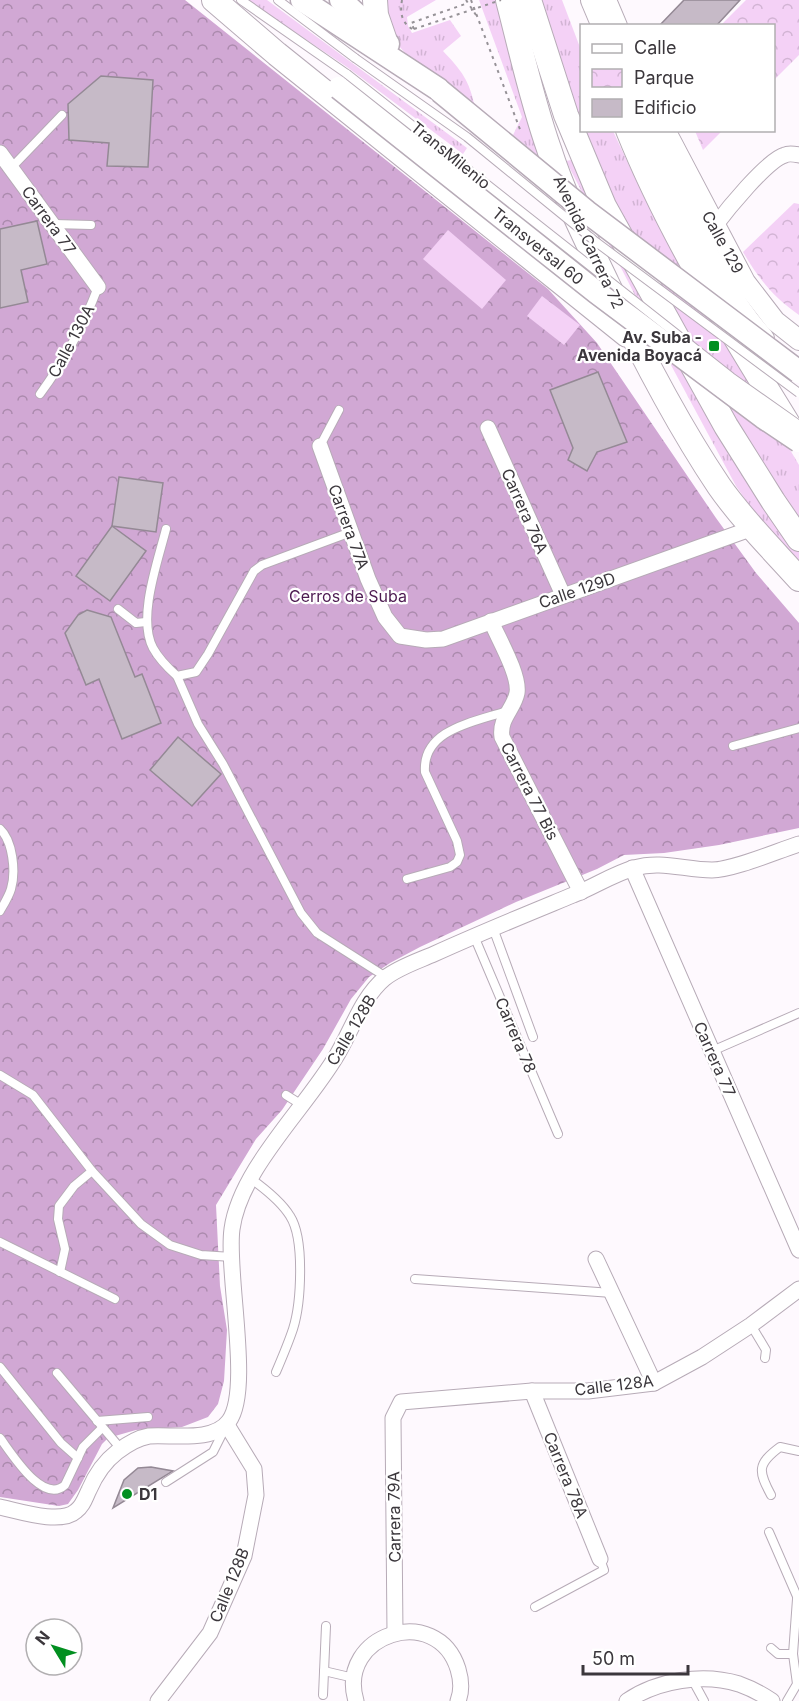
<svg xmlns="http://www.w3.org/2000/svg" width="799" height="1701" font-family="Inter,sans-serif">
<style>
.grass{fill:url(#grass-tufts)}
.forest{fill:url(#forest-crowns)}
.park{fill:url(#park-crowns)}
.pitch{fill:#f4d1f6}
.building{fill:#c6bac7;stroke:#948995;stroke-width:1.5}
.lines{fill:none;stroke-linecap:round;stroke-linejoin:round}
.service-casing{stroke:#b7abb7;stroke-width:10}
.minor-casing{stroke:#b7abb7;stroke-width:17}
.secondary-casing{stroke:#b7abb7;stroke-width:22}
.primary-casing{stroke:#b7abb7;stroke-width:25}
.trunk-casing{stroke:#b7abb7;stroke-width:26}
.path{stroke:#969297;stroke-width:2;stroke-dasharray:3 4.5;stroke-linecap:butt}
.service{stroke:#fff;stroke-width:8}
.minor{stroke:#fff;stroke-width:15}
.secondary{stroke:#fff;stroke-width:20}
.primary{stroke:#fff;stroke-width:22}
.trunk{stroke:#fff;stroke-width:24}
.service-bridge-casing{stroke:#b7abb7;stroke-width:10;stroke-linecap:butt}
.primary-bridge-casing{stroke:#b7abb7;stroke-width:25;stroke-linecap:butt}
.path-bridge{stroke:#969297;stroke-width:2;stroke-dasharray:3 4.5;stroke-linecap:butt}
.service-bridge{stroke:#fff;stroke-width:8}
.primary-bridge{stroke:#fff;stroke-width:22}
.poi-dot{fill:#028f20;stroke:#fff;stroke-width:2}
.labels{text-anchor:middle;stroke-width:4.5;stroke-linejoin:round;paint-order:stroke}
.street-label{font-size:16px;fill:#3b373c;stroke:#fff}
.poi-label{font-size:16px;font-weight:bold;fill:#3b373c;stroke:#fff;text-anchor:end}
.park-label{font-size:16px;fill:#4d1b51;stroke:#fff}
</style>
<defs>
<pattern id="grass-tufts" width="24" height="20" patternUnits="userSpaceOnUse" patternTransform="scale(1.5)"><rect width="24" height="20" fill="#f4d1f6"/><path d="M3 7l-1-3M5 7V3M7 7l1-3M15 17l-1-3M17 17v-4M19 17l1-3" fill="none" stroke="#d2b4d4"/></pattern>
<pattern id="forest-crowns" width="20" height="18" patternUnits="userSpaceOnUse" patternTransform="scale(1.5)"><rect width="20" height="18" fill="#d1a8d4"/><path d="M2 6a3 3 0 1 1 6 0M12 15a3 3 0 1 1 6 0" fill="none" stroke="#ab8aad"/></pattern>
<pattern id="park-crowns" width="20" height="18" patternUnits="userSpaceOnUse" patternTransform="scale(1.5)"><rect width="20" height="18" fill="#f4d1f6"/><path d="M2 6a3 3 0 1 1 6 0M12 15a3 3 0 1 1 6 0" fill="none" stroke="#d2b4d4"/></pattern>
</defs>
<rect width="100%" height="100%" fill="#fef9fe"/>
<g class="grass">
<polygon points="247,0 267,0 467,148 463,154 347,67"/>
<path d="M 379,0 L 436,0 L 407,17 L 408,26 L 412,33 L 450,20 L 461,36 L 443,51 C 462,71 469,80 475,107 L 410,58 L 395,42 Z"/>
<polygon points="479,0 498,0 542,159 513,135 522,117"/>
<polygon points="540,0 562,0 581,50 582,130"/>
<polygon points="582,131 613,131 643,195 681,266 799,465 799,524 732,417 613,205"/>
<polygon points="571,160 700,394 799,550 799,569 773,540 736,486 672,367 566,161"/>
</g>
<polygon class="forest" points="0,0 185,0 548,289 597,343 716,518 756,573 799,623 799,828 719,845 664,853 624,855 597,869 516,902 420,947 390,963 369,977 351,999 323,1049 282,1110 256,1139 216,1205 220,1286 227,1330 224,1381 218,1404 208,1417 182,1427 136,1430 108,1438 102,1444 78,1490 68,1504 59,1506 0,1497"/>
<g class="park">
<polygon points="746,0 799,0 799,55 774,80 774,26 721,25"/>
<polygon points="695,131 722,131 703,150"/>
<path d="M 794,203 L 799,204 L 799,315 C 774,298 758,278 743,252 Z"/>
</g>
<g class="pitch">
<polygon points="448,230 506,280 482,309 423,259"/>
<polygon points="542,296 580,325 564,345 527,316"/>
</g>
<g class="building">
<polygon points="684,0 740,0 716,26 659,26"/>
<polygon points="101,76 153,80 148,167 107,166 109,143 69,140 68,104"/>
<polygon points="37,221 47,264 21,270 28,302 0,308 0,229"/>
<polygon points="598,372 627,442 597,452 587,471 568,460 573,448 550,390"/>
<polygon points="119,477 163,483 156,532 112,526"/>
<polygon points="112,526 146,551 110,601 76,576"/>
<polygon points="87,610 111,617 135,677 142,674 161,723 122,739 99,679 86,685 65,633 78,615"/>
<polygon points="178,737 221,774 192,806 150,770"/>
<polygon points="151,1467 173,1471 113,1508 124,1480 138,1468"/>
</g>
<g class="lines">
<defs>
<g id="service">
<polyline points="241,0 347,74"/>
<polyline points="278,0 355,58"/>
<polyline points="12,167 62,115"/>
<polyline points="54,224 91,225"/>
<path d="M 40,394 C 65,360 83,327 98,287"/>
<polyline points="320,446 339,410"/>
<path d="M 166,529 C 158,561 137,618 153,648 C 159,659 168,668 177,676 L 196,672 L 208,654 L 254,571 L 262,565 L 351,532"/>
<polyline points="118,609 136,623 146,622"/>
<polyline points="177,676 198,724 223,764 301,913 317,933 386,977"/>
<polyline points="733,746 799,728"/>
<path d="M 0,829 C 13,841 16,872 11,889 C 9,896 4,904 0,911"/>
<path d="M 407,879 L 450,867 L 457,862 L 460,855 L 457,841 L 425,772 C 422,729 475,722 507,711"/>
<polyline points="493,928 533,1037"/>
<polyline points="474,936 558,1134"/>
<polyline points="712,1051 799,1013"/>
<polyline points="0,1075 33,1095 92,1171 141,1224 170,1245 201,1255 232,1257"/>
<polyline points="286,1095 302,1105"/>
<path d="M 250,1178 C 264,1188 281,1201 290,1216 C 305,1239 301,1304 293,1329 C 288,1344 282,1358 276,1372"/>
<polyline points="0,1242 115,1299"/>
<polyline points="60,1272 65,1249 58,1219 59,1206 74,1186 92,1171"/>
<polyline points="415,1279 612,1293"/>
<polyline points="751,1325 766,1350 765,1358"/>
<polyline points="0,1367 61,1443 78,1458"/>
<polyline points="57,1373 121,1449"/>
<polyline points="97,1421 148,1417"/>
<path d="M 0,1438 C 12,1454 43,1505 65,1485 L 83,1447 L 102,1428"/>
<polyline points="166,1482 213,1452 225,1428"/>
<path d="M 771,1495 C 758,1471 757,1464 780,1447 L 799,1451"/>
<polyline points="769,1532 799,1601"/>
<polyline points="535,1607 604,1570 600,1559"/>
<polyline points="771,1648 778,1654 793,1654"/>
<polyline points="324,1671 354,1678"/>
<polyline points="692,1679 704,1701"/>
<polyline points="323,1695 326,1626"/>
<polyline points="787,1701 797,1684 793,1654 797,1599"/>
</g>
<g id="minor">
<polyline points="0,153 98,287"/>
<path d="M 714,227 C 726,211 767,160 785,155 C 789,153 794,154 799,155"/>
<polyline points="488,428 563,595"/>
<polyline points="320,446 368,579 385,617 400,636 426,640 443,639 753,528"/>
<path d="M 491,621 C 498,638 520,675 517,693 C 514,709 499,718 502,737 L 581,892"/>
<polyline points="632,868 799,1250"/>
<polyline points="596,1259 654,1383"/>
<polyline points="532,1391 600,1559"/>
<path d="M 0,1507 C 19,1511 61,1525 76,1511 C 83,1506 85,1498 89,1490 C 95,1476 104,1462 117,1452 C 126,1445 137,1438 149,1436 C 172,1434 213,1443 229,1421 C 252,1390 226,1273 232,1229 C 240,1169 306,1108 337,1055 C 352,1030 362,997 385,978 C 399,967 418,961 434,954 C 480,933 527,914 573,895 C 594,887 613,874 634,868 C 661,860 685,870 712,870 C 733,870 777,851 799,844"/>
<polyline points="395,1633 393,1418 401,1402 532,1391 588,1391 654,1383 702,1357 751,1325 799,1289"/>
<polyline points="158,1701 210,1633 244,1556 256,1495 254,1469 227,1425"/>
<path d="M 356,1701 C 336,1634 437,1602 458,1669 C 461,1679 462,1691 458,1701"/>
<path d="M 627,1701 C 658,1680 703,1673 739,1684 C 750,1688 762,1694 772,1701"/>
</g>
<g id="secondary">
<polyline points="606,0 617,26"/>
<polyline points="665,130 745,282 775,321 799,340"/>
</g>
<g id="primary">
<polyline points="302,0 438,89"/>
<polyline points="341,0 388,44"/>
</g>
<g id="trunk">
<polyline points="214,0 277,54 627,335"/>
<polyline points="375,0 376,15 385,41"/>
<path d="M 508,0 C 521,50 532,101 549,149 C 564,196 586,239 607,283 C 640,352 676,422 719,486 C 742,519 772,549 799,579"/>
<polyline points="529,0 566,115 604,206 726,426 773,501 799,539"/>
<polyline points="593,0 604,26"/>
<path d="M 628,130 C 671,237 733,334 793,432"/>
<path d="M 648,130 C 662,166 679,200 696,234 C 715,272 734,308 762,339"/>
</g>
</defs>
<use href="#service" class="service-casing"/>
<use href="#minor" class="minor-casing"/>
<use href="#secondary" class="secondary-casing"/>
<use href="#primary" class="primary-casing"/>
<use href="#trunk" class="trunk-casing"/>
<g class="path">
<path d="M 402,0 C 400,12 401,22 412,29"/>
<polyline points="466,0 476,15"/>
<polyline points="471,0 521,132"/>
<polyline points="414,29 411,23 468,3"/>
</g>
<use href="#service" class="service"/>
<use href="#minor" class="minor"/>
<use href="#secondary" class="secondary"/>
<use href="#primary" class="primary"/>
<use href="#trunk" class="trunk"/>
<defs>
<g id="service-bridge">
<polyline points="355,58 467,137 596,242 799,393"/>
<polyline points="347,74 731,377 799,425"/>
</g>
<g id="primary-bridge">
<polyline points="339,88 596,292 763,417 799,441"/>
<polyline points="440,91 587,212 799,372"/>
</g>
</defs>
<use href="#service-bridge" class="service-bridge-casing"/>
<use href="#primary-bridge" class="primary-bridge-casing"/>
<polyline class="path-bridge" points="414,29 501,0"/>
<use href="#service-bridge" class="service-bridge"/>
<use href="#primary-bridge" class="primary-bridge"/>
</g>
<g class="poi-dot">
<rect x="708" y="340" width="12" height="12" rx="3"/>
<circle cx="127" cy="1494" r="6"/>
</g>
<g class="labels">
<g class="street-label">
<text transform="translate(451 155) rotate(39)" y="6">TransMilenio</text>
<text transform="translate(49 220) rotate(54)" y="6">Carrera 77</text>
<text transform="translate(589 242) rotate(65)" y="6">Avenida Carrera 72</text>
<text transform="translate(723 242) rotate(61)" y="6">Calle 129</text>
<text transform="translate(538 246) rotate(39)" y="6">Transversal 60</text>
<text transform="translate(71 341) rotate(-62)" y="6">Calle 130A</text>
<text transform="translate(525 511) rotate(66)" y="6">Carrera 76A</text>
<text transform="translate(349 527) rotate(70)" y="6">Carrera 77A</text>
<text transform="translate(577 590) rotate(-19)" y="6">Calle 129D</text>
<text transform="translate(530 791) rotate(63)" y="6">Carrera 77 Bis</text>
<text transform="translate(351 1030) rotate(-59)" y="6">Calle 128B</text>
<text transform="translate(516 1035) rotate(67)" y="6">Carrera 78</text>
<text transform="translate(715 1059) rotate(66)" y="6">Carrera 77</text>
<text transform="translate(614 1385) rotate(-7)" y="6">Calle 128A</text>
<text transform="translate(566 1475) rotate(68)" y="6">Carrera 78A</text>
<text transform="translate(394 1517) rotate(-91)" y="6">Carrera 79A</text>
<text transform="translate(229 1585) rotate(-68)" y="6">Calle 128B</text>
</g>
<g class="poi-label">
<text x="702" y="343">Av. Suba -<tspan x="702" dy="18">Avenida Boyacá</tspan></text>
<text x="139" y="1500" text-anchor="start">D1</text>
</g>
<g class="park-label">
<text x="348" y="602">Cerros de Suba</text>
</g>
</g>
<rect x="580" y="24" width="195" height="108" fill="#ffffff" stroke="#b1afb1" stroke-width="1.5"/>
<rect x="592" y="44" width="30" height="9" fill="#ffffff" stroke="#b1afb1" stroke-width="1.5"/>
<text x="634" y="54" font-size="18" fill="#3b373c">Calle</text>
<rect x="592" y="69" width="30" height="18" fill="url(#park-crowns)" stroke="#b1afb1" stroke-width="1.5"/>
<text x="634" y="84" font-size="18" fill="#3b373c">Parque</text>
<rect x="592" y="99" width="30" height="18" fill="#c6bac7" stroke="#b1afb1" stroke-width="1.5"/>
<text x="634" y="114" font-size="18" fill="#3b373c">Edificio</text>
<g transform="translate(54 1647) rotate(308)"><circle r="28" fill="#ffffff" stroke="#b1afb1" stroke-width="1.5"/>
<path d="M0-4.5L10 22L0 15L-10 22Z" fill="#028f20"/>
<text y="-9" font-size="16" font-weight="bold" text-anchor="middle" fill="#3b373c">N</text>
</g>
<path d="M583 1665v9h105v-9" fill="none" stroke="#3b373c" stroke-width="3"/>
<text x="592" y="1665" font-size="18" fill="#3b373c" stroke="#ffffff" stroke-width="4.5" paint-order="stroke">50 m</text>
</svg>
